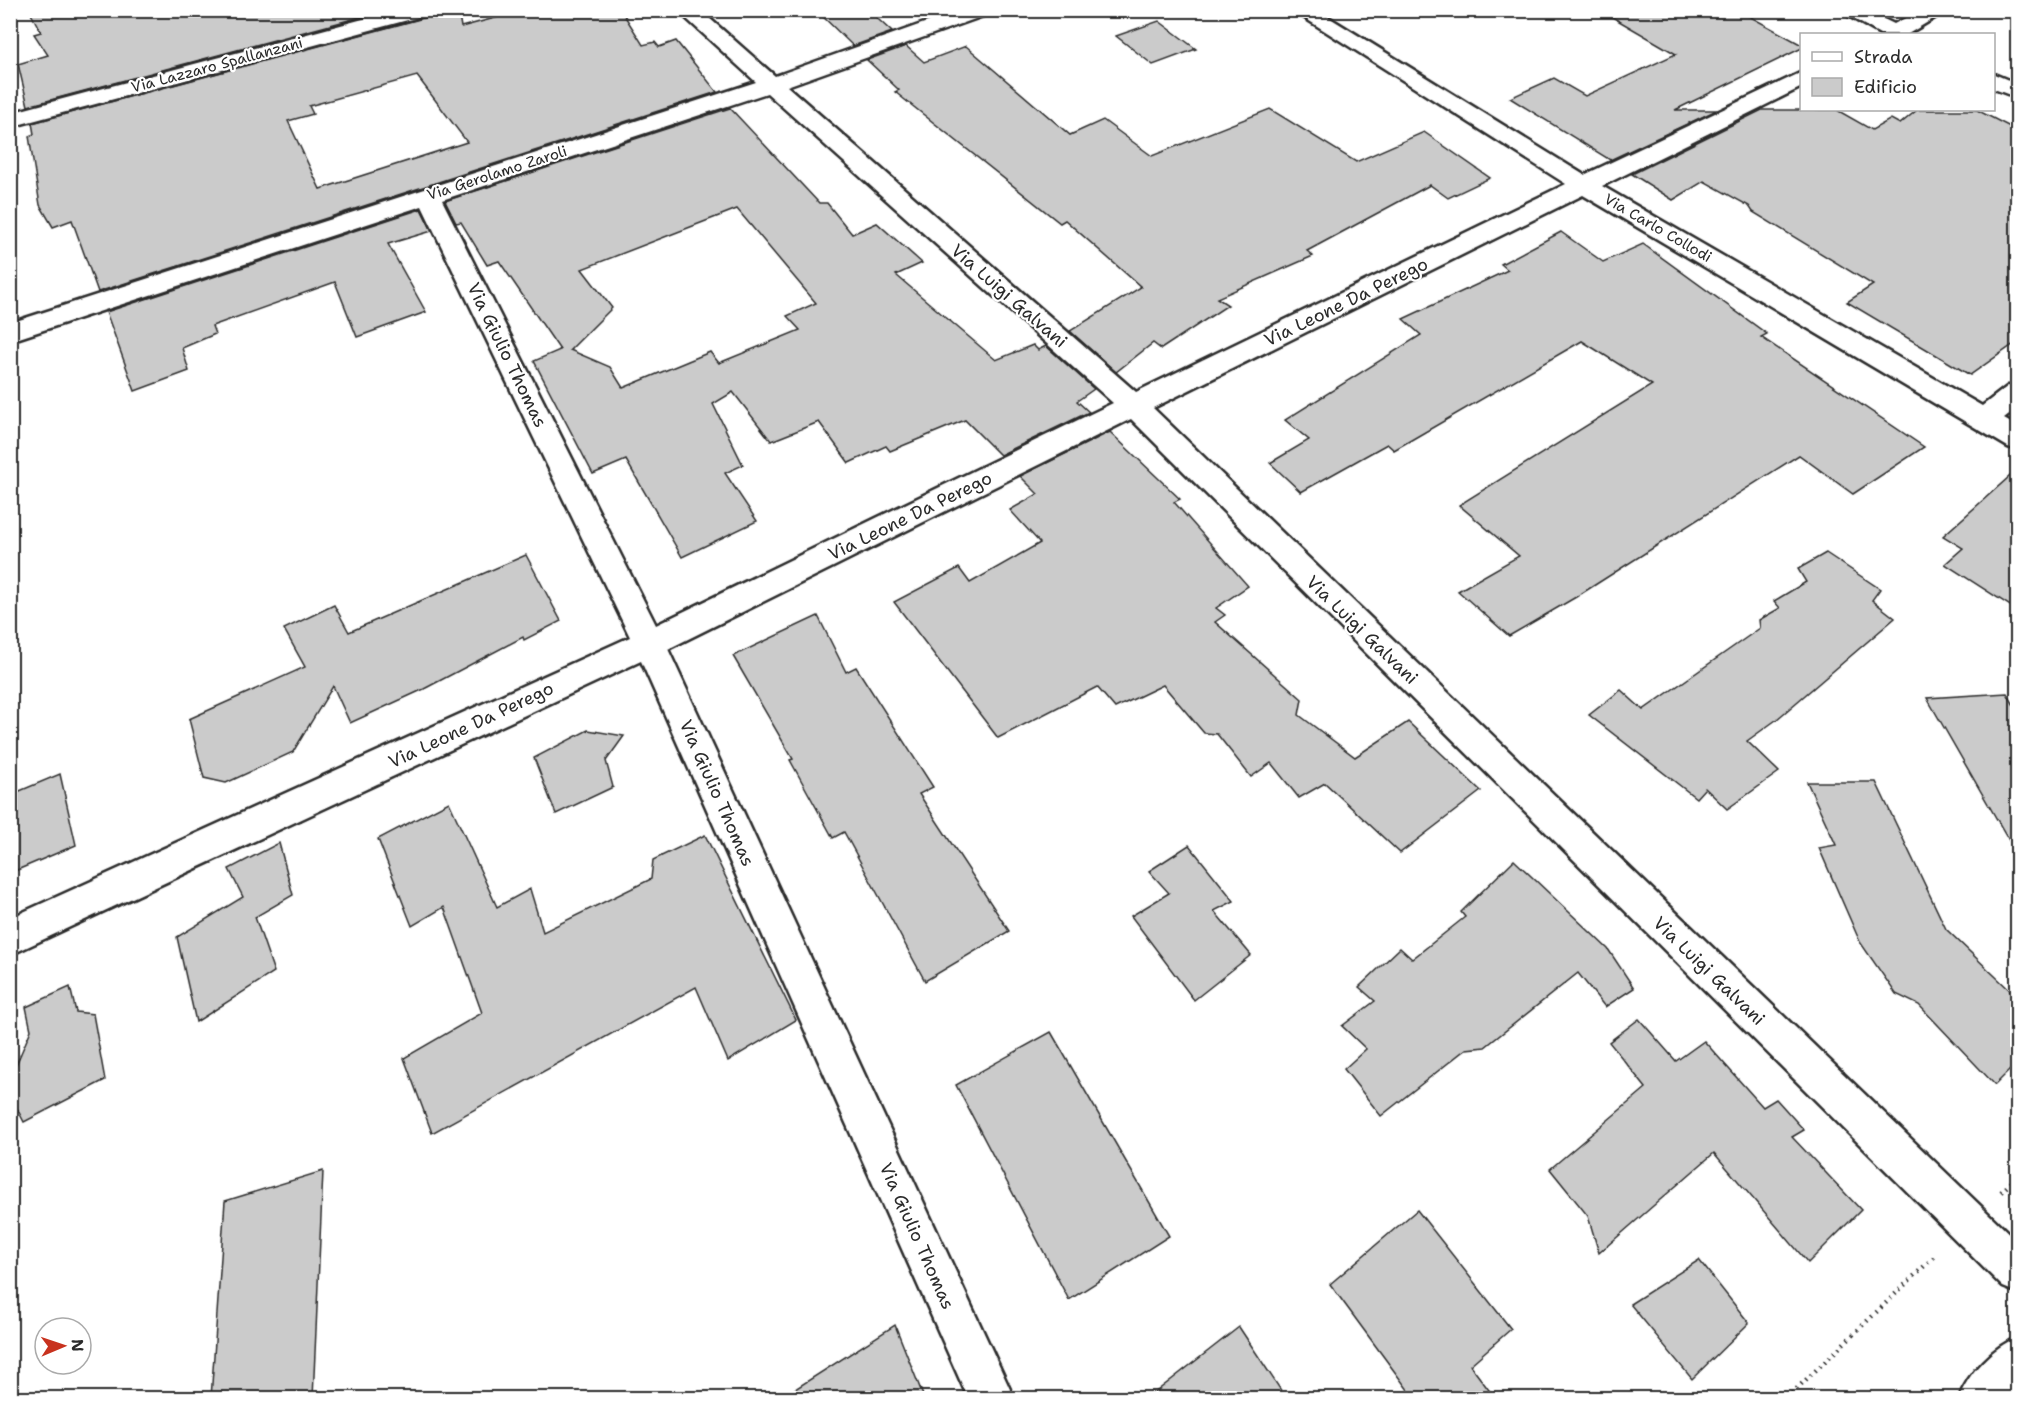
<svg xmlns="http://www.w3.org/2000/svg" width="2028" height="1409" font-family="'Shantell Sans',sans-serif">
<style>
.building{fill:#cbcbcb;stroke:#2b2b2b;stroke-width:1.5;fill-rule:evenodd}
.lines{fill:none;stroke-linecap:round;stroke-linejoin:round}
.minor-casing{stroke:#2b2b2b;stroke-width:5}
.path{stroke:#2b2b2b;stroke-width:4.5;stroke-dasharray:1.5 5;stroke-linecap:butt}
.minor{fill:#fff;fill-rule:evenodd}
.labels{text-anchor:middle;stroke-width:4.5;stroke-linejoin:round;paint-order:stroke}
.far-street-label{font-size:15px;fill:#2b2b2b;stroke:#fff}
.street-label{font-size:18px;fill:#2b2b2b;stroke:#fff}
</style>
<rect width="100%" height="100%" fill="#fff"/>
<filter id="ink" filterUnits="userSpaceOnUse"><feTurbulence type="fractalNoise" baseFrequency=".0167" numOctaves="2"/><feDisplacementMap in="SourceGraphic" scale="12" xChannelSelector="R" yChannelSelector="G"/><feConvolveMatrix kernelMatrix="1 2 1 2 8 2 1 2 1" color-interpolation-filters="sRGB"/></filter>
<g filter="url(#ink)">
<g class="building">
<polygon points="29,10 386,10 28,106 18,64 48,55 34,34 41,32"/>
<path d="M 435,10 L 458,10 L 461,27 L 525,10 L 621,10 L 643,45 L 655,42 L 659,47 L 676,41 L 717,92 L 98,292 L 72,220 L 53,227 L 40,205 L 29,136 L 34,134 L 32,123 L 431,16 ZM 417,76 L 467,142 L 320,189 L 288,121 L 313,114 L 309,106 Z"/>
<polygon points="816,10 868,10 892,32 853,46"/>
<polygon points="1600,10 1738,10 1802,45 1802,48 1675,110 1717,110 1610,160 1510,98 1554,78 1585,96 1676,54"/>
<polygon points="1159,21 1196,49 1153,65 1116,36"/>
<polygon points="906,46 924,62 966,46 1070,135 1103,120 1152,156 1270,109 1356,162 1424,132 1490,178 1448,198 1430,185 1307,251 1313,256 1217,298 1228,305 1161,349 1153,343 1116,372 1070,331 1141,287 1065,220 1060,223 895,92 899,90 867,60"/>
<path d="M 730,108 L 819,203 L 827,203 L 852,234 L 877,223 L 922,263 L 896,275 L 996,360 L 1033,345 L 1038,350 L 1046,346 L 1094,389 L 1077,401 L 1089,412 L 1000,455 L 965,420 L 890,451 L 886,446 L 849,463 L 819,422 L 771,441 L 733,392 L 713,404 L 743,465 L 725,473 L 757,521 L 682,557 L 626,460 L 593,474 L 534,361 L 560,350 L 499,261 L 487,265 L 461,222 L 456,223 L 445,201 ZM 737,209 L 816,303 L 787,316 L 800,330 L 719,363 L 710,352 L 623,388 L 610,367 L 570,350 L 612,308 L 582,269 Z"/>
<polygon points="1762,110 1837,110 1872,130 1891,119 1900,124 1917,110 1977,110 2018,131 2018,341 1970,375 1847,302 1873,285 1753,212 1749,206 1704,181 1673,200 1632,174"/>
<polygon points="421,209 432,231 388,244 426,312 357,337 335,282 212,326 215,334 182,348 189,371 135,391 106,312"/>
<polygon points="1561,232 1603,262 1643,244 1767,334 1761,337 1924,447 1853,494 1799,455 1576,597 1509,636 1458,591 1519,556 1459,505 1652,385 1582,341 1394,450 1387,444 1301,492 1270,463 1309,440 1285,420 1421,335 1403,319 1508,270 1501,264"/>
<polygon points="1110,432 1180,499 1174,502 1248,586 1216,608 1225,615 1215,622 1302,699 1299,715 1355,757 1408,722 1481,791 1400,853 1325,783 1299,798 1271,763 1251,777 1217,734 1204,733 1163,685 1115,708 1097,687 998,738 894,602 959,568 970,583 1040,543 1010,510 1038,494 1020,476"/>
<polygon points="2018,469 2018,611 1945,564 1963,548 1943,536"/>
<polygon points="1826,553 1880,589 1872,600 1895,618 1776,720 1747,741 1779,772 1727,809 1705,788 1696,798 1589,715 1621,690 1643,710 1760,628 1759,620 1780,608 1774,601 1806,582 1798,569"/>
<polygon points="526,555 561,621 524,640 523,637 424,689 350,723 333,686 293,752 226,783 204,778 189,719 305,667 284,629 334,605 349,632"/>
<polygon points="818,616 846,672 856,667 933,787 919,794 1009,931 925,981 844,832 833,838 790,760 793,759 733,656"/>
<polygon points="2007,693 2018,712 2018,856 1927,698"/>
<polygon points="588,730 624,736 606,761 613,787 556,814 534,758"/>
<polygon points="60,774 76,845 10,873 10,795"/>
<polygon points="1807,782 1876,782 1946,929 2018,998 2018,1062 1995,1085 1919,1005 1896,994 1860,942 1819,848 1836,845"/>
<polygon points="449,802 497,907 530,889 543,932 651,879 653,860 705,835 796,1020 728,1061 696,987 432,1133 404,1058 482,1013 444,907 412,926 378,839"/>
<polygon points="279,843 293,895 255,917 274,972 196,1022 177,937 243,897 229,869"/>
<polygon points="1189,845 1234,901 1214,911 1251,955 1194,1000 1131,916 1169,893 1149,871"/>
<polygon points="1514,860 1608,949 1634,988 1605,1007 1578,973 1485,1047 1466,1049 1381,1116 1344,1069 1366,1049 1342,1026 1375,1001 1359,987 1400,948 1412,959 1465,917 1461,912"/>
<polygon points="70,987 76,1012 93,1014 105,1080 24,1122 10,1095 10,1067 16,1065 31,1030 26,1007"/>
<polygon points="1639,1019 1676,1061 1704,1041 1763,1107 1776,1099 1804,1130 1792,1137 1861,1210 1808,1263 1714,1153 1599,1253 1588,1216 1550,1169 1646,1088 1609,1042"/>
<polygon points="1051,1032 1169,1236 1069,1300 956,1085"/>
<polygon points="323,1171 313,1398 211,1398 225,1201"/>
<polygon points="1417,1210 1511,1329 1470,1365 1495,1398 1414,1398 1330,1284"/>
<polygon points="1699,1260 1749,1323 1692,1379 1630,1304"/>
<polygon points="895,1325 924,1398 781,1398"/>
<polygon points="1239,1327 1286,1398 1148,1398"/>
</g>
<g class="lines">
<defs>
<g id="minor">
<polygon points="397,10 433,10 430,14 10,127 10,113"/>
<path d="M 677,10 L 700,10 L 775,76 L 961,10 L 992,10 L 989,14 L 787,86 L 1136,392 L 1566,184 L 1292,10 L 1317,10 L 1584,175 L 1802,72 L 1802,87 L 1602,186 L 1982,406 L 2008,386 L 2018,384 L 2018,408 L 2004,419 L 2018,427 L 2018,450 L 2008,447 L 1583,195 L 1153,408 L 2018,1242 L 2018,1293 L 2003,1287 L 1131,419 L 668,649 L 1014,1398 L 968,1398 L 641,661 L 10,955 L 10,918 L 630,637 L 422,206 L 10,341 L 10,323 L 756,82 ZM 767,93 L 1113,403 L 656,625 L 442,200 Z"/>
<polygon points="1838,10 1865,10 1894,24 1921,10 1948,10 1908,34 1880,34"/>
<polygon points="1994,74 2018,84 2018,98 1994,89"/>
<path d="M 2018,1337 L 2018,1393 L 2012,1398 L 1959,1398 C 1968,1373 1993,1347 2018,1337 Z"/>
</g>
</defs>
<use href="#minor" class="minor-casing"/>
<g class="path">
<polyline points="2001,1192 2018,1176"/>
<polyline points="1787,1398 1935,1256"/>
</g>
<use href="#minor" class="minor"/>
</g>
</g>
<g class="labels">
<g class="far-street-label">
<text transform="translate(217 65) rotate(-15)" y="5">Via Lazzaro Spallanzani</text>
<text transform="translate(497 173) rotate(-18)" y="5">Via Gerolamo Zaroli</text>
<text transform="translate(1658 228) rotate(30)" y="5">Via Carlo Collodi</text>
</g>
<g class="street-label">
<text transform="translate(1009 296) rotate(41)" y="6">Via Luigi Galvani</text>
<text transform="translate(1346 302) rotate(-26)" y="6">Via Leone Da Perego</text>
<text transform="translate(507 355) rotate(64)" y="6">Via Giulio Thomas</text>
<text transform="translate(910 516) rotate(-26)" y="6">Via Leone Da Perego</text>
<text transform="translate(1362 630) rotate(44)" y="6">Via Luigi Galvani</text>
<text transform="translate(471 725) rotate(-25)" y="6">Via Leone Da Perego</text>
<text transform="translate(717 793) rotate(66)" y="6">Via Giulio Thomas</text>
<text transform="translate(1709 971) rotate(44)" y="6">Via Luigi Galvani</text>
<text transform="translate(917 1236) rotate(66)" y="6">Via Giulio Thomas</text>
</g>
</g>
<rect width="2028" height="1409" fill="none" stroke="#fff" stroke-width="36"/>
<rect x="18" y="18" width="1992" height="1373" fill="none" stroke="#2b2b2b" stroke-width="2" filter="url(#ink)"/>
<rect x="1800" y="33" width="195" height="78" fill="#ffffff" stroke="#aaaaaa" stroke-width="1.5"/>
<rect x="1812" y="52" width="30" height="9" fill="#ffffff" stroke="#aaaaaa" stroke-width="1.5"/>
<text x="1854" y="63" font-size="18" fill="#2b2b2b">Strada</text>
<rect x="1812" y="78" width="30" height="18" fill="#cbcbcb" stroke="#aaaaaa" stroke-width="1.5"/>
<text x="1854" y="93" font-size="18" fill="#2b2b2b">Edificio</text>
<g transform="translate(63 1346) rotate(88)"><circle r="28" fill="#ffffff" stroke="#aaaaaa" stroke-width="1.5"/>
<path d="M0-4.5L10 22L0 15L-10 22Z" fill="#c8321e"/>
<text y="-9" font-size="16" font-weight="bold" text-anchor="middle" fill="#2b2b2b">N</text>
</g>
</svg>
